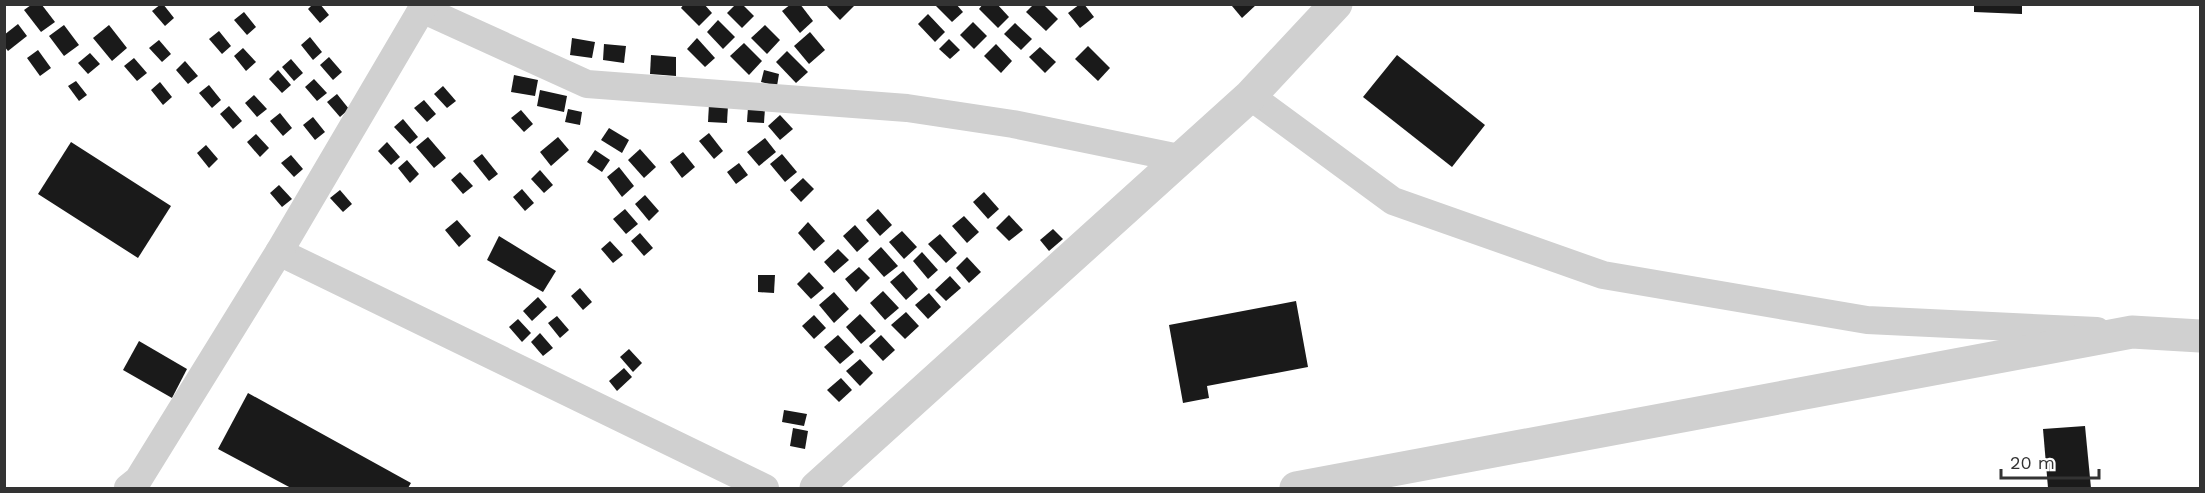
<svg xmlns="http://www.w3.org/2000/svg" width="2205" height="493" font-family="'Work Sans',sans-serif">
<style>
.building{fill:#1a1a1a}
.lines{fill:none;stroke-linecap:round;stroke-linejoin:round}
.minor{stroke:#d0d0d0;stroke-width:28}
.tertiary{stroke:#d0d0d0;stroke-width:33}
</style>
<rect width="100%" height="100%" fill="#fff"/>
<g class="building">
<polygon points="161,4 163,4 174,18 165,26 152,11"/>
<polygon points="313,4 320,4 329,15 320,23 308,9"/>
<polygon points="684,4 704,4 712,13 699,26 681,8"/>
<polygon points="736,4 742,4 754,16 742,28 727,13"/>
<polygon points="791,4 800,4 813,21 800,33 782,11"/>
<polygon points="825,4 856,4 840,20"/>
<polygon points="934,4 956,4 963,12 952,22"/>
<polygon points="983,4 997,4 1009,17 998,28 979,9"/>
<polygon points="1034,4 1043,4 1058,19 1046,31 1026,12"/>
<polygon points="1080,4 1084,4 1094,17 1080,28 1068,13"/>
<polygon points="1234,4 1257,4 1242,18 1232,6"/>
<polygon points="1974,4 2022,4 2022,14 1974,12"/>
<polygon points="31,5 42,5 55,22 41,32 24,10"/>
<polygon points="244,12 256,27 247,35 234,20"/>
<polygon points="928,14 945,32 935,42 918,24"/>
<polygon points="718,20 735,37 723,49 707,32"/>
<polygon points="973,22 987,36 974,49 960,35"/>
<polygon points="1015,23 1032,39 1021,50 1004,34"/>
<polygon points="18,24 27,36 8,51 4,46 4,35"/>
<polygon points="64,25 79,45 64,56 49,36"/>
<polygon points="109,25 127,48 112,61 93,38"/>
<polygon points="765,25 780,40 767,54 751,38"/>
<polygon points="219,31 231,46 222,54 209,39"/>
<polygon points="810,32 825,50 809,64 794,46"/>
<polygon points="310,37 322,52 313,60 301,45"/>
<polygon points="572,38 595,42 592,58 570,55"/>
<polygon points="697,38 715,58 705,67 687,49"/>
<polygon points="949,39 960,50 950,59 939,49"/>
<polygon points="159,40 171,54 162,62 149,48"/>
<polygon points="744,43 762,61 749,75 730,56"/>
<polygon points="604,44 626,46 624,63 603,60"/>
<polygon points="996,44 1012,61 1001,73 984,56"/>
<polygon points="1088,46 1110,68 1098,81 1075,59"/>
<polygon points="1040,47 1056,62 1045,73 1029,57"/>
<polygon points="243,48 256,62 246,71 234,56"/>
<polygon points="38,50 51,68 40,76 27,58"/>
<polygon points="787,51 808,72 796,83 776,62"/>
<polygon points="90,53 100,64 88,74 78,63"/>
<polygon points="651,55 676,57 676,76 650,74"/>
<polygon points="1397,55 1485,125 1452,167 1363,97"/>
<polygon points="329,57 342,72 333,80 320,65"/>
<polygon points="134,58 147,73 137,81 124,66"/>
<polygon points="291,59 303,73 294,81 282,67"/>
<polygon points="185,61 198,76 188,84 176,70"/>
<polygon points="278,70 291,85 282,93 269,79"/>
<polygon points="764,70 779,74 777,86 761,82"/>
<polygon points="514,75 538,80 535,96 511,92"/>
<polygon points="314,79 327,93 317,101 305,87"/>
<polygon points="76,81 87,95 79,101 68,86"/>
<polygon points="160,82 172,97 163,105 151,90"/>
<polygon points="209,85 221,100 212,108 199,93"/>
<polygon points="443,86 456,101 447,108 434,94"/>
<polygon points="540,90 567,96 564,112 537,106"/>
<polygon points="337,94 349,109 340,117 327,102"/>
<polygon points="254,95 267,109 257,117 245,103"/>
<polygon points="424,100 436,114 427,122 414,108"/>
<polygon points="709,104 728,105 727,123 708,122"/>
<polygon points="229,106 242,121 233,129 220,114"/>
<polygon points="748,107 765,108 764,123 747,122"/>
<polygon points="568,109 582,112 580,125 565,122"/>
<polygon points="521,110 533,124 524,132 511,118"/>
<polygon points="280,113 292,128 283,136 270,121"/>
<polygon points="780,115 793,129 780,140 768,126"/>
<polygon points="313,117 325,132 315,140 303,125"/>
<polygon points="403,119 418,137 410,144 394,127"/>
<polygon points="609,128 629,140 622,153 601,140"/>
<polygon points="709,133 723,151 714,159 699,141"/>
<polygon points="256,134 269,148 260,157 247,142"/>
<polygon points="428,137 446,158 434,168 416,147"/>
<polygon points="558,137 569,150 551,166 540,152"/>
<polygon points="765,138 776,152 759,166 747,152"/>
<polygon points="71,142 171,206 138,258 38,194"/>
<polygon points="387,142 400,157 391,165 378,151"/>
<polygon points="206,145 218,159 209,168 197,153"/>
<polygon points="640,149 656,167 644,178 628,160"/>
<polygon points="595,150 610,160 602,172 587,162"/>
<polygon points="683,152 695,167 682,178 670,162"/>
<polygon points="482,154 498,174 489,181 473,161"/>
<polygon points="782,154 797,172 785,182 770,164"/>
<polygon points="291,155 303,169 294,177 281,163"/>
<polygon points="407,160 419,174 410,183 398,168"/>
<polygon points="739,163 748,175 736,184 727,172"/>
<polygon points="619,167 634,186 622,197 607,177"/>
<polygon points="540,170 553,185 544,193 531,179"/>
<polygon points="460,172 473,186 463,194 451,180"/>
<polygon points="803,178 814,189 801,202 790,190"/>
<polygon points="279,185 292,199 282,207 270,193"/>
<polygon points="522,189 534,203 525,211 513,197"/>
<polygon points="340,190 352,204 343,212 330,198"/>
<polygon points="984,192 999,209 988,219 973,202"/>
<polygon points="645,195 659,211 649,221 635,204"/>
<polygon points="625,209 638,224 626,234 613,219"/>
<polygon points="878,209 892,225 880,236 866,220"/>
<polygon points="1009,215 1023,230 1009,241 996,228"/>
<polygon points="964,216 979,232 967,243 952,226"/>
<polygon points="457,220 471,236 459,247 445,230"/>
<polygon points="808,222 825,241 814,251 798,233"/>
<polygon points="855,225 869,241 857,252 843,236"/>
<polygon points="1053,229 1063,239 1049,251 1040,240"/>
<polygon points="902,231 917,247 904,259 889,242"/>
<polygon points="640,233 653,248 644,256 631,241"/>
<polygon points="940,234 957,253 946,263 928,244"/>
<polygon points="499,236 556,271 543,292 487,260"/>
<polygon points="610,241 623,255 613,263 601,249"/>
<polygon points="881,247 898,266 884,277 868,259"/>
<polygon points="838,249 849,260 834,273 824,262"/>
<polygon points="922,252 938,270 928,279 913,261"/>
<polygon points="967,257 981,272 969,283 956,268"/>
<polygon points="859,267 870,278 856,292 845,279"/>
<polygon points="903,271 918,289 906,300 890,282"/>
<polygon points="809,272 824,288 811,299 797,284"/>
<polygon points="758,275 775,275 774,293 758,292"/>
<polygon points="950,276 961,288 946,301 935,290"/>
<polygon points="580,288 592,302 583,310 571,296"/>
<polygon points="883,291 899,308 885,320 870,303"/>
<polygon points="834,292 849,309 834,323 819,305"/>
<polygon points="929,293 941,307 928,319 915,305"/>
<polygon points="538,297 547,307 532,321 523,311"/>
<polygon points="1296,301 1308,367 1207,386 1209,398 1183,403 1169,325"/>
<polygon points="906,312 919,326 905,339 891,325"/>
<polygon points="860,314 876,331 861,344 846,327"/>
<polygon points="814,315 826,328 814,339 802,326"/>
<polygon points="557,316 569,330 560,338 548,323"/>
<polygon points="518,319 531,333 522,342 509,327"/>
<polygon points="540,333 553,348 543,356 531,342"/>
<polygon points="838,335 854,352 840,364 824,347"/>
<polygon points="881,335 895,350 883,361 869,346"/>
<polygon points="139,341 187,369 172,398 123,370"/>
<polygon points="629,349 642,363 633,372 620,357"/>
<polygon points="860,359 873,373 860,386 846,371"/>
<polygon points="624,368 632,377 617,391 609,381"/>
<polygon points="841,378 852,390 839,402 827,390"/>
<polygon points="248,393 411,483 408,488 291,488 218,449"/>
<polygon points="784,410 807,414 804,426 782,422"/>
<polygon points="2085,426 2091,488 2048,488 2043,429"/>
<polygon points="793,428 808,431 805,449 790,446"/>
</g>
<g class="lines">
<g class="minor">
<polyline points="422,9 587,84 907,108 1013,124 1179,158"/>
<polyline points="1250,96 1393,201 1603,275 1867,320 2097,331"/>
<polyline points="279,252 765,488"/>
<polyline points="128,488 138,480 279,252 425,4"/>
</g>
<g class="tertiary">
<polyline points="816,488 1250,96 1336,4"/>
<polyline points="1296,488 2132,332 2200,336"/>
</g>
</g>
<rect width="2205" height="493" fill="none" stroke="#333333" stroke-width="12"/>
<path d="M2001 469v9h98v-9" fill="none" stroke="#333333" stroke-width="3"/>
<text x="2010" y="469" font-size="18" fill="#333333" stroke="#ffffff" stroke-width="4.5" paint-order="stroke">20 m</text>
</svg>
